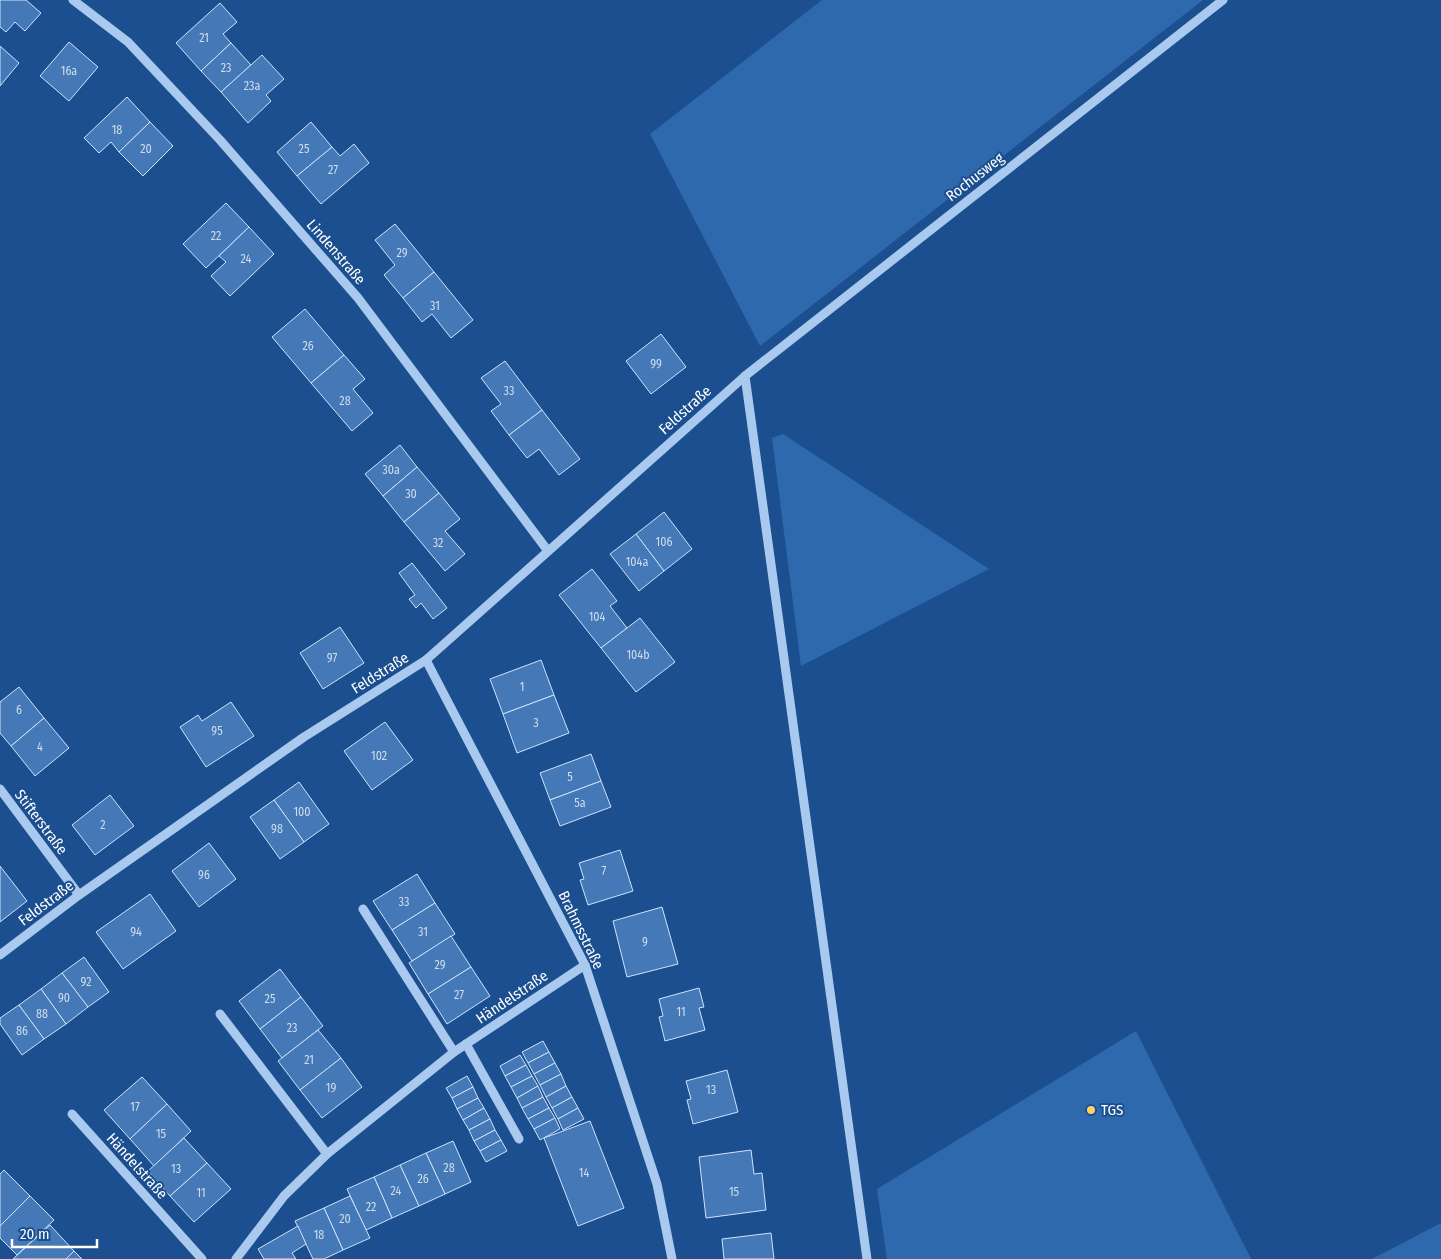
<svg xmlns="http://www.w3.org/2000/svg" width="1441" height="1259" font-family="'Fira Sans Condensed',sans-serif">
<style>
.green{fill:#2e69ad}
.building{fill:#4478b7;stroke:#cfe3fa}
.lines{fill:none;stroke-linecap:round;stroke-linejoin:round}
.minor{stroke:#a9c9ee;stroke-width:9}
.poi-dot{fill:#ffd166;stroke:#1b4f8f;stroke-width:2}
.labels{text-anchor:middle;stroke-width:4;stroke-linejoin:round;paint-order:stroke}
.number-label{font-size:12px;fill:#d0dded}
.street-label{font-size:15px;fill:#fff;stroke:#1b4f8f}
.poi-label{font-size:15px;fill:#fff;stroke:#1b4f8f;text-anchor:start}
</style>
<rect width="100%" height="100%" fill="#1b4f8f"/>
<g class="green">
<polygon points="822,0 1203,0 760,346 650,134"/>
<polygon points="783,434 989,569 801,666 772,438"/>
<polygon points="1136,1031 1251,1259 887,1259 877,1189"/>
<polygon points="1441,1223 1441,1259 1372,1259"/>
</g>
<g class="building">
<polygon points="0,0 26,0 41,13 25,31 15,22 6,32 0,27"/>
<polygon points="220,3 237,22 223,34 231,43 201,71 176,43"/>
<polygon points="69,42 98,67 69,101 40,76"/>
<polygon points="231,43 251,65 221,92 201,71"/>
<polygon points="0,46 19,63 0,86"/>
<polygon points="262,55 284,79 266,95 271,101 248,123 221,92"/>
<polygon points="127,97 150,122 119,152 111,142 99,153 84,138"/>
<polygon points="150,122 173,146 143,176 119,152"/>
<polygon points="311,122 332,147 297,176 277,152"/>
<polygon points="354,144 369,163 321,204 297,176 332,147 340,156"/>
<polygon points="226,203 249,227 206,268 183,244"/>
<polygon points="395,224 434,272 403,298 384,275 395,265 375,240"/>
<polygon points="249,227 274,254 230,296 211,276 226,262 219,256"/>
<polygon points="434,272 473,320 451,338 432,314 422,322 403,298"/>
<polygon points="305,309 344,355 311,383 272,337"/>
<polygon points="661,334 686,367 651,394 626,361"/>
<polygon points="344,355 365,379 353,389 373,413 352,431 311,383"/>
<polygon points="505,361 542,410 509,435 491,411 501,404 481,378"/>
<polygon points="542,410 580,459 559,475 539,449 527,458 509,435"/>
<polygon points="400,445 417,467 383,496 365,474"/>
<polygon points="417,467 439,493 404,522 383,496"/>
<polygon points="439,493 460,519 445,531 465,554 445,571 404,522"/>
<polygon points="664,512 692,549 664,571 636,534"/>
<polygon points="636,534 664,571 639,591 610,554"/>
<polygon points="412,563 447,608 433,619 421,603 416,608 409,599 415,595 399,573"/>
<polygon points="592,569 617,601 610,606 627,628 601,648 559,595"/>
<polygon points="640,618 675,662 636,692 601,648"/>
<polygon points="340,627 364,663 323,689 300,653"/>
<polygon points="541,660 554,695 503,714 490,679"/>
<polygon points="19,687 44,718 11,746 0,733 0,702"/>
<polygon points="554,695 569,733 517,753 503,714"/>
<polygon points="231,702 254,736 206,767 180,727 198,715 202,721"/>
<polygon points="44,718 69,748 35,776 11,746"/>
<polygon points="385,722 413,760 372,790 344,751"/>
<polygon points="591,754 601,781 550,800 540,773"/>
<polygon points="601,781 611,807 560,826 550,800"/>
<polygon points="299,782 329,824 304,842 274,800"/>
<polygon points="110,795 134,826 95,855 72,825"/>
<polygon points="274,800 304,842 280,859 250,817"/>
<polygon points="209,843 236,879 199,907 172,871"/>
<polygon points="620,850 633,891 588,905 580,880 584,879 579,863"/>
<polygon points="0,866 27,901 0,922"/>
<polygon points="417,874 435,903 392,930 373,901"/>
<polygon points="150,894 176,931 123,969 96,932"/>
<polygon points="435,903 455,934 412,961 392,930"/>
<polygon points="662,907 678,964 627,977 613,921"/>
<polygon points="451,936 471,967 428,994 409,963"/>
<polygon points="84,957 109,992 88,1007 62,973"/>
<polygon points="471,967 490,996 447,1024 428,994"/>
<polygon points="280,969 301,997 260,1029 239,1001"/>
<polygon points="62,973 88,1007 66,1024 41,989"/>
<polygon points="699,988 704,1007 699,1008 705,1030 665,1041 659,1017 663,1016 659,999"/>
<polygon points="41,989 66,1024 44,1039 19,1005"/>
<polygon points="301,997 323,1026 282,1058 260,1029"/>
<polygon points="19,1005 44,1039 22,1055 0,1024 0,1018"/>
<polygon points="318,1030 341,1058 300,1090 278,1061"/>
<polygon points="543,1041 549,1052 528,1063 522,1052"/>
<polygon points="549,1052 555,1063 534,1074 528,1063"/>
<polygon points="520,1055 526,1065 505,1076 500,1066"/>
<polygon points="341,1058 362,1087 322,1118 300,1090"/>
<polygon points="555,1063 561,1074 540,1085 534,1074"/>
<polygon points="526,1065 532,1076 511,1087 505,1076"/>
<polygon points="727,1070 738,1112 693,1124 687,1100 691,1099 686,1081"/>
<polygon points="561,1074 566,1086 546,1097 540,1085"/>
<polygon points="467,1076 473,1087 452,1098 446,1088"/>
<polygon points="532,1076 538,1086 517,1098 511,1087"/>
<polygon points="142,1077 167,1104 130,1139 104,1110"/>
<polygon points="538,1086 543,1097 522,1108 517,1098"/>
<polygon points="566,1086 572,1097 552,1108 546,1097"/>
<polygon points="473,1087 478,1098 457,1109 452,1098"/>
<polygon points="543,1097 549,1108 528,1119 522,1108"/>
<polygon points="572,1097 578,1108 558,1119 552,1108"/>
<polygon points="478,1098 484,1108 463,1120 457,1109"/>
<polygon points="167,1104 191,1131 154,1166 130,1139"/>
<polygon points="484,1108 490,1119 469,1130 463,1120"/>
<polygon points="549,1108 555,1118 534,1129 528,1119"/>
<polygon points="578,1108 584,1119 563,1130 558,1119"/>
<polygon points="555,1118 560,1129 540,1140 534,1129"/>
<polygon points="490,1119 495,1130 474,1141 469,1130"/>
<polygon points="590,1121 624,1208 578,1226 544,1138"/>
<polygon points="495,1130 501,1140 480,1151 474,1141"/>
<polygon points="184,1138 207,1163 170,1196 148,1171"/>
<polygon points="501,1140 507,1151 486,1162 480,1151"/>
<polygon points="453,1141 471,1182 445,1194 426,1153"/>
<polygon points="751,1150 754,1174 762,1173 766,1210 706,1218 699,1157"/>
<polygon points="426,1153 445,1194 419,1206 400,1165"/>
<polygon points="207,1163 231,1189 194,1222 170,1196"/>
<polygon points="400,1165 419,1206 392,1218 374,1177"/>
<polygon points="4,1170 30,1196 0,1226 0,1174"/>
<polygon points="374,1177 392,1218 366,1230 347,1189"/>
<polygon points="30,1196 54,1220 17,1255 0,1238 0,1226"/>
<polygon points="350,1196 370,1238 343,1250 324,1208"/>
<polygon points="324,1208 343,1250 324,1259 313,1259 295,1221"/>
<polygon points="50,1225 74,1251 66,1259 13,1259"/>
<polygon points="298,1226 306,1244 292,1253 296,1259 264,1259 258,1249"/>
<polygon points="771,1233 774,1259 724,1259 722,1239"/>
<polygon points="74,1251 82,1259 66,1259"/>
</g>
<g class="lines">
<g class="minor">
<polyline points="73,0 128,42 220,140 358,298 548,551"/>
<polyline points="745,376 867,1259"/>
<polyline points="426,660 585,965 657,1184 672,1259"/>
<polyline points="0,789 79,895"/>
<polyline points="363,909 454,1052"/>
<polyline points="0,955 79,895 304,737 426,660 745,376 1223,0"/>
<polyline points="220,1014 327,1154"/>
<polyline points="466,1044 519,1139"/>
<polyline points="72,1114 202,1259"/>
<polyline points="236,1259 284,1196 327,1154 454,1052 585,965"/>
</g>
</g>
<circle class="poi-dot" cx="1091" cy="1110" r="5"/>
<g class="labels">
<g class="number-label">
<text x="204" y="42">21</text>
<text x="226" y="72">23</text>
<text x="69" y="75">16a</text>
<text x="252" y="90">23a</text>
<text x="117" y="134">18</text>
<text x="146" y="153">20</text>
<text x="304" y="153">25</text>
<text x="333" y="174">27</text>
<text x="216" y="240">22</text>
<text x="402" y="257">29</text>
<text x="246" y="263">24</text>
<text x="435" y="310">31</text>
<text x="308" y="350">26</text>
<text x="656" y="368">99</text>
<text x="509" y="395">33</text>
<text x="345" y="405">28</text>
<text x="391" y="474">30a</text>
<text x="411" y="498">30</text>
<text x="664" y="546">106</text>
<text x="438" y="547">32</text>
<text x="637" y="566">104a</text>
<text x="597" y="621">104</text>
<text x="638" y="659">104b</text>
<text x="332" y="662">97</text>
<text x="522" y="691">1</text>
<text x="19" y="714">6</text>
<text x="536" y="727">3</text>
<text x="217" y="735">95</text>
<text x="40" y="751">4</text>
<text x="379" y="760">102</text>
<text x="570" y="781">5</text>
<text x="580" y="807">5a</text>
<text x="302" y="816">100</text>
<text x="103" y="829">2</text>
<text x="277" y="833">98</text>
<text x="604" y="875">7</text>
<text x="204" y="879">96</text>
<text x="404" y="906">33</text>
<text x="136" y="936">94</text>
<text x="423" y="936">31</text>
<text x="645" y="946">9</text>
<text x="440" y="969">29</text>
<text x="86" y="986">92</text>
<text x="459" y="999">27</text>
<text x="64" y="1002">90</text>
<text x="270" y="1003">25</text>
<text x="681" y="1016">11</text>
<text x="42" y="1018">88</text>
<text x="292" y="1032">23</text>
<text x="22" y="1035">86</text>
<text x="309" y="1064">21</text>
<text x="331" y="1092">19</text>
<text x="711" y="1094">13</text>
<text x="135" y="1111">17</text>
<text x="161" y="1138">15</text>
<text x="449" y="1172">28</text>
<text x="176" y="1173">13</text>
<text x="584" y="1177">14</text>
<text x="423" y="1183">26</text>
<text x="396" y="1195">24</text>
<text x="734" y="1196">15</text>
<text x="201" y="1197">11</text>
<text x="371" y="1211">22</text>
<text x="345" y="1223">20</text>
<text x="319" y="1239">18</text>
</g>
<g class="street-label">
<text transform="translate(975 177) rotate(-38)" y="5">Rochusweg</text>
<text transform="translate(336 252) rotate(49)" y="5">Lindenstraße</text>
<text transform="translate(685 410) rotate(-42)" y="5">Feldstraße</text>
<text transform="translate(380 673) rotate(-32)" y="5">Feldstraße</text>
<text transform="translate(41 822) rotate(53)" y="5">Stifterstraße</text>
<text transform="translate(46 903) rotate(-37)" y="5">Feldstraße</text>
<text transform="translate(581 930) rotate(64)" y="5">Brahmsstraße</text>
<text transform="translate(512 997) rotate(-34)" y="5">Händelstraße</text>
<text transform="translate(137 1166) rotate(48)" y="5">Händelstraße</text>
</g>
<g class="poi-label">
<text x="1101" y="1115">TGS</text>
</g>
</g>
<path d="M12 1239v8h85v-8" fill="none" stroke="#ffffff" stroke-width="2.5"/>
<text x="20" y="1239" font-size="15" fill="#ffffff" stroke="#1b4f8f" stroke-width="4" paint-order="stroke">20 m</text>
</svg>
